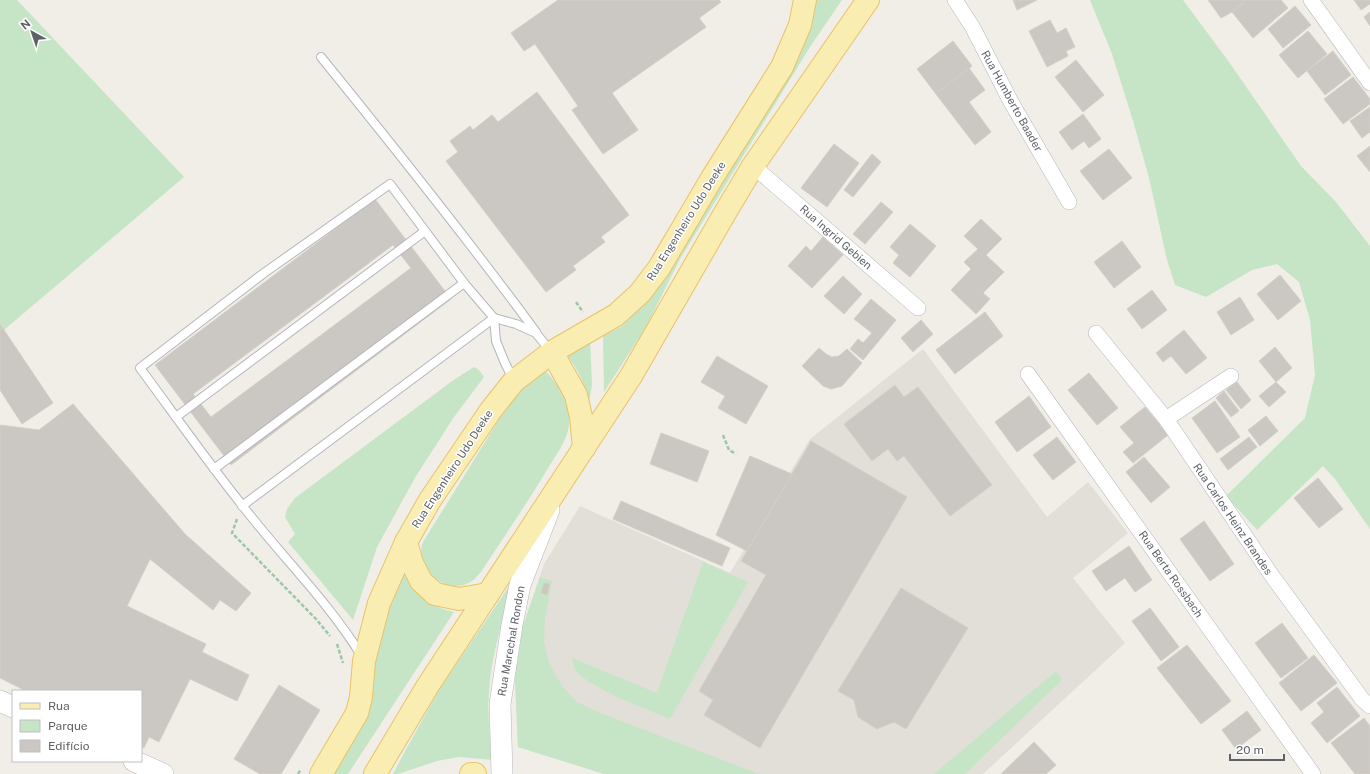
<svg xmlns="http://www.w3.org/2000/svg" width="1370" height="774" font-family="'Public Sans',sans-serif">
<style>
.education{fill:#e2dfd8}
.green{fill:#c6e5c6}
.building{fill:#cbc8c4;stroke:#d4cfc6;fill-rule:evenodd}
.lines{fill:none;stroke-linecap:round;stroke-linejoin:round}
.lane-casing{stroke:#b4b7bb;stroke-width:10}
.street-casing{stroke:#b4b7bb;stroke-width:16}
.secondary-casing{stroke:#b5b9bd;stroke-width:22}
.primary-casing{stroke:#e9c267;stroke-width:24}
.path{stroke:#9ec6a9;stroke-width:2.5;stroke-dasharray:4 2;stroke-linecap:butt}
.lane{stroke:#fff;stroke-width:8}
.street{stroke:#fff;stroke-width:15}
.secondary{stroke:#fff;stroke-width:21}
.primary{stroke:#faedb2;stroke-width:22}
.labels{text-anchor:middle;stroke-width:3;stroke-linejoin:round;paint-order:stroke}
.street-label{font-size:11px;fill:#5e6266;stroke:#fff}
</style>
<rect width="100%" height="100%" fill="#f0eee7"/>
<polygon class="education" points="923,349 1047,517 1088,482 1128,533 1073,578 1125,643 983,774 604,774 518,747 515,680 523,626 544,564 580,506 730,573 810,439"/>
<g class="green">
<polygon points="0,0 17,0 184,177 4,330 0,324"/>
<polygon points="817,0 842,0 810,47 680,259 646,327 604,392 603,336 621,327 648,301 660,283 812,18"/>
<polygon points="1090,0 1183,0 1229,62 1301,166 1336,202 1370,246 1370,529 1335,479 1323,466 1257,530 1226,496 1305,418 1315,375 1310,320 1299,282 1277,264 1252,270 1206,297 1175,285 1167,260 1149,178 1134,124 1112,54"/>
<path d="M 590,339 L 592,385 L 589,403 C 585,384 578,368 565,353 Z"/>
<polygon points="474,367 479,370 484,377 454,417 416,476 377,547 353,620 288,542 295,534 285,517 287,509 295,498 455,379"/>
<path d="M 545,370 C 558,385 571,402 569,424 C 568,440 555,456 547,470 C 526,505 503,538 481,572 C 478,575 475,579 472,581 C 455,592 437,584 427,569 C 422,563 420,552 422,545 C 423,541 426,537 428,534 L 500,418 L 524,386 Z"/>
<path d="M 703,562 L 748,582 L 670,719 C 649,710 586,687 575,669 C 573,666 573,661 572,658 L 657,693 Z"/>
<path d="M 403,571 C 418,597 425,605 454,612 L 348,774 L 328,774 L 372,667 L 386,614 Z"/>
<path d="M 516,576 C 505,611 491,655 489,692 C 487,715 490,738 493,760 L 459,757 L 437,761 L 398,774 L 393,774 L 404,753 L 439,690 Z"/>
<polygon points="540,577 552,581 545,619 544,642 549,663 562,686 577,702 598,712 759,774 604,774 518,747 515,680 523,626"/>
<polygon points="1056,671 1062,680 965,774 934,774"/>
</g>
<g class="building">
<polygon points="558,0 719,0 721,2 699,18 706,27 612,93 638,130 603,154 572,110 578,106 535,44 524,51 511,33"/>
<polygon points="1013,0 1037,0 1017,10"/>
<polygon points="1208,0 1246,0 1232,12 1221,18"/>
<polygon points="1246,0 1281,0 1288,8 1253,38 1232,12"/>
<polygon points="1354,0 1370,0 1370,4 1361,10"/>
<polygon points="1295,6 1311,25 1283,48 1268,29"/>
<polygon points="1370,12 1370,26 1364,17"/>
<polygon points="1050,20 1057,33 1066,28 1075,47 1066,51 1068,56 1047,67 1029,31"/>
<polygon points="1308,31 1327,54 1298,78 1279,55"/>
<polygon points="953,41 972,66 936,94 917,69"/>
<polygon points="1333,51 1351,75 1325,95 1307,71"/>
<polygon points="1076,60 1104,95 1083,112 1055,77"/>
<polygon points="969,68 985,90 969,102 991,132 975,145 936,94"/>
<polygon points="1353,77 1370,99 1370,104 1343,124 1324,99"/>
<polygon points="537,92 629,215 601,237 605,242 573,266 576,270 546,292 446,161 458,152 450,141 470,126 473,130 492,115 498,122"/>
<polygon points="1370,107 1370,132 1362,138 1350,121"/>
<polygon points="1083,114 1101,139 1089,148 1084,141 1072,150 1059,132"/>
<polygon points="834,144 859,163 827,207 801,188"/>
<polygon points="1370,146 1370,172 1357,156"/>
<polygon points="1109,149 1132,178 1103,200 1080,171"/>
<polygon points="872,154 881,162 853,197 844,190"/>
<path d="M 375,199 L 451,299 L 231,465 L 155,365 ZM 393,245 L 411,268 L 211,417 L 193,394 Z"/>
<polygon points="881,202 893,212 865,244 853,234"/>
<polygon points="981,219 1002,239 986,255 1004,272 983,293 990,299 976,314 951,290 971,269 964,262 978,249 964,236"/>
<polygon points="910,224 936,246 910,277 893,263 899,255 890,247"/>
<polygon points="823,237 843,255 812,288 788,266 806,246 811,251"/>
<polygon points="1122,241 1141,267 1114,288 1094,262"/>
<polygon points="1280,275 1301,301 1278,320 1257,294"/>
<polygon points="843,276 862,294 844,314 824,296"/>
<polygon points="1152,290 1167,310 1142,329 1127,309"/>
<polygon points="1240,297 1254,320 1231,335 1217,312"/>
<polygon points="871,299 896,320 863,360 850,349 858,339 863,343 872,333 854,319"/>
<polygon points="985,312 1003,336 955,374 936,350"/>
<polygon points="921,320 933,334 913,352 901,338"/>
<polygon points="0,324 53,403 22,424 0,390"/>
<polygon points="1184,330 1207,358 1186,374 1171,356 1163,362 1156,353"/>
<polygon points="1275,347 1292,368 1276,382 1259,361"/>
<polygon points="819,348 826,354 832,357 839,356 847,349 862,363 842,386 831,389 823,386 802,366"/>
<polygon points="717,356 768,386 746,424 718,408 725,396 701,382"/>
<polygon points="1089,373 1118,408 1097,425 1068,390"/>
<polygon points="1237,382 1251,400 1241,409 1226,390"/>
<polygon points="1276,382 1286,392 1269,407 1259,396"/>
<polygon points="895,385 904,397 918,387 992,485 950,516 904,456 897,461 888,449 872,461 844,424"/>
<polygon points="1224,391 1239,411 1231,417 1216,398"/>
<polygon points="1029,396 1051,427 1017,452 995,422"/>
<polygon points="1215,401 1240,437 1217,453 1192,418"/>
<polygon points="73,404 185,534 251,593 236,611 220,600 213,610 150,559 127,606 206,644 202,652 249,675 237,701 190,679 159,742 149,737 144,748 141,746 141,691 26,691 0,678 0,425 39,430"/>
<polygon points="1145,407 1168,435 1133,463 1123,452 1134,443 1120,427"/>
<polygon points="1266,416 1278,431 1260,446 1248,430"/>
<polygon points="661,433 709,451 697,482 650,464"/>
<polygon points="1057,437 1076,462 1053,480 1033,455"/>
<polygon points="1249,437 1257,447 1228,470 1220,459"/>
<polygon points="811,441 907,497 760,748 704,715 713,700 699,691 766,575 741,561"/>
<polygon points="750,456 792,474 747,551 716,535"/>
<polygon points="1144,457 1170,487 1151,503 1126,472"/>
<polygon points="1318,478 1343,509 1319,528 1294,498"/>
<polygon points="621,501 730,548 722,566 613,519"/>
<polygon points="1204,521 1234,564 1210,581 1180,539"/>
<polygon points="1129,546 1152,580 1135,592 1125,578 1106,591 1092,571"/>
<polygon points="544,583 550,584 547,595 541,593"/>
<polygon points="901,588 968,628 906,729 894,722 877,729 858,717 854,700 838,691"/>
<polygon points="1150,608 1179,647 1161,661 1132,621"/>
<polygon points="1282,623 1308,658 1281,678 1255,643"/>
<polygon points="1187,645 1231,701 1201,724 1157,668"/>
<polygon points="1314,655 1337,683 1301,711 1279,683"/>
<polygon points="279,685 320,710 281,774 260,774 234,759"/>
<polygon points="1337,687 1360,716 1327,743 1311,723 1324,712 1317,703"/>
<polygon points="1247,711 1261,730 1236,749 1222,730"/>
<polygon points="1364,718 1370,726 1370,774 1355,774 1331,743"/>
<polygon points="1034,742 1056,765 1046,774 1001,774"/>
</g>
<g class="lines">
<defs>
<g id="lane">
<path d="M 321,57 C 394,147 467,238 536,332"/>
<polyline points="494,318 496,341 505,363 514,381"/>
<polyline points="176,417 425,231"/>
<polyline points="214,469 464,283"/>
<polyline points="242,506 494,318"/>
<path d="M 361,655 C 327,600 281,556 242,505 C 207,461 174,414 140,368 L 264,273 L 390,184 L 464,283 L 494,318 L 516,324 L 536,333 L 551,352"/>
</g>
<g id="street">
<polyline points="955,0 973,28 1011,102 1069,202"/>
<polyline points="1311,0 1370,83"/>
<polyline points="753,166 918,308"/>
<polyline points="1096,333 1166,419 1270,573 1362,699 1370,706"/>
<polyline points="1028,374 1313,774"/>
<polyline points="1166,419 1231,376"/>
</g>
<g id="secondary">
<polyline points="0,701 13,707"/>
<polyline points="134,761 163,774"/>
<polyline points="502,774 500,704 512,625 520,585 549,510"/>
</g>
<g id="primary">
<polyline points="552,352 576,395 581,417 584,448"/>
<polyline points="406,542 412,563 421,581 435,594 459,599 488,594"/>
<polyline points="321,774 357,713 361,697 364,661 379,603 406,542 430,500 491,410 514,381 552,352 616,315 640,293 659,268 712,178 782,67 800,25 805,0"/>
<polyline points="375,774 427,687 631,376 725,213 753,166 868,0"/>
<polyline points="471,774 475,774"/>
</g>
</defs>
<use href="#lane" class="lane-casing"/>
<use href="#street" class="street-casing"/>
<use href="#secondary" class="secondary-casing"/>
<use href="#primary" class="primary-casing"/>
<g class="path">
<polyline points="576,302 583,312"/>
<polyline points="723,435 729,450 736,454"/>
<polyline points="237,519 232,533 316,619 330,636"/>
<polyline points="337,644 343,663"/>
<polyline points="298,774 301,769"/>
</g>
<use href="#lane" class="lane"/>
<use href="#street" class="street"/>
<use href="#secondary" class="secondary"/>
<use href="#primary" class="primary"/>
</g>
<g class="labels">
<g class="street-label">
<text transform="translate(1012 101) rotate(61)" y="4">Rua Humberto Baader</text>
<text transform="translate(686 221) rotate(-58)" y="4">Rua Engenheiro Udo Deeke</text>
<text transform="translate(836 237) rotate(41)" y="4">Rua Ingrid Gebien</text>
<text transform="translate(452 469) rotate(-57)" y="4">Rua Engenheiro Udo Deeke</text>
<text transform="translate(1233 519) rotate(56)" y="4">Rua Carlos Heinz Brandes</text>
<text transform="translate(1171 574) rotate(55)" y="4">Rua Berta Rossbach</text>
<text transform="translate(511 641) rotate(-80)" y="4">Rua Marechal Rondon</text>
</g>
</g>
<rect x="12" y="690" width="130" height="72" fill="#ffffff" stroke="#bfc0c2"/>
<rect x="20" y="703" width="20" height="6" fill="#faedb2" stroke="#bfc0c2"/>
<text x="48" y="710" font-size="12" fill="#5e6266">Rua</text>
<rect x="20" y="720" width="20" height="12" fill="#c6e5c6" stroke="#bfc0c2"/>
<text x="48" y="730" font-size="12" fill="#5e6266">Parque</text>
<rect x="20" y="740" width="20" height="12" fill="#cbc8c4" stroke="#bfc0c2"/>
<text x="48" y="750" font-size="12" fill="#5e6266">Edifício</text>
<g transform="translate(32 32) rotate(320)" stroke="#ffffff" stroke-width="3" paint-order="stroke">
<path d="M0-3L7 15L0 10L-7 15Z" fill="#5e6266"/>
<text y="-6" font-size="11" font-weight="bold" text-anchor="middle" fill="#5e6266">N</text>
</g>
<path d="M1230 754v6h54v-6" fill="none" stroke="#5e6266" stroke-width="2"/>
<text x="1236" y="754" font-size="12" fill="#5e6266" stroke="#ffffff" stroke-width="3" paint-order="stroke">20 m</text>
</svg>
